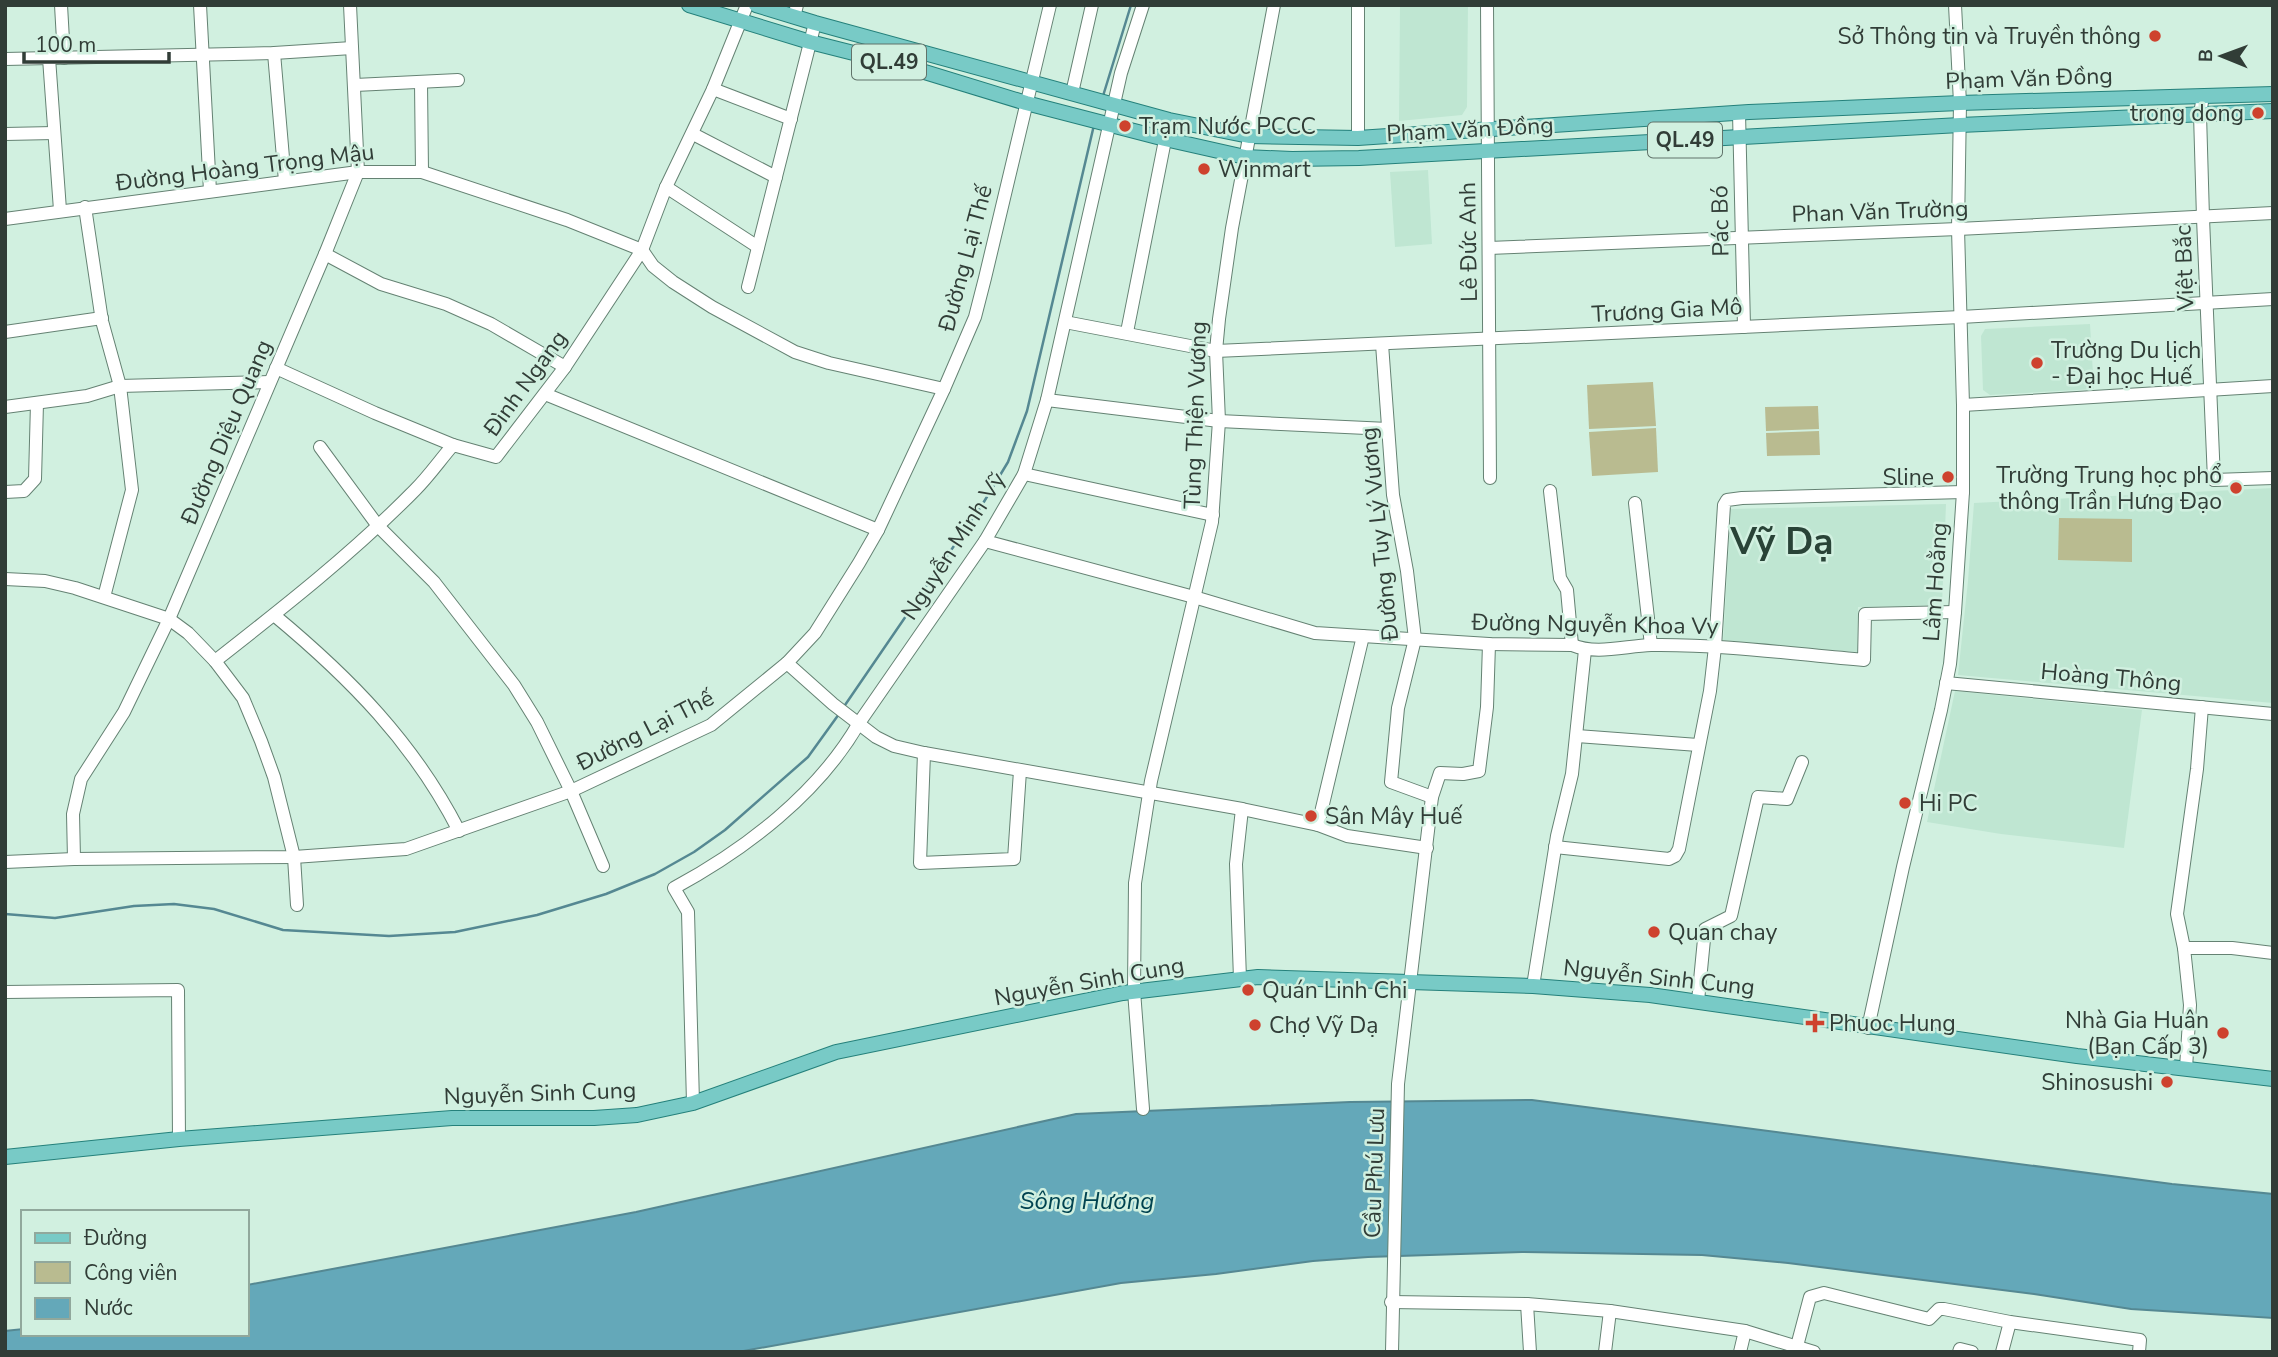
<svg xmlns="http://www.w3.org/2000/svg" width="2278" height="1357" font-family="'Nunito Sans',sans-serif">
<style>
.built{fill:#bfe6d2}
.green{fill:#b9bb90}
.water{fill:#64a8b9;stroke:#558892;stroke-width:2}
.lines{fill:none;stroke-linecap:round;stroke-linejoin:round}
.stream{stroke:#558892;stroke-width:2.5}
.minor-casing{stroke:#658273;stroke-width:14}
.major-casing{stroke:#25817b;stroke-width:16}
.minor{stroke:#fff;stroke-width:12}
.major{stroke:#78cac6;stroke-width:14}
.poi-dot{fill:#ce422e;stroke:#d1f0e0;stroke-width:2.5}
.labels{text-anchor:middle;stroke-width:5;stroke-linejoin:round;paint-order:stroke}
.shield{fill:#d1f0e0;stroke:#61736a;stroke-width:2}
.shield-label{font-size:21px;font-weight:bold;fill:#313d37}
.poi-label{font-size:23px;fill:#313d37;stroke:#d1f0e0;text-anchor:start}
.street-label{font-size:23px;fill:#313d37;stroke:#d1f0e0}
.water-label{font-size:24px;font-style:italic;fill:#014350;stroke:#d1f0e0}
.town-label{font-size:37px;font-weight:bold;fill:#294337;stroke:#d1f0e0}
</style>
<rect width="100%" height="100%" fill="#d1f0e0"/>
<g class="built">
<polygon points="1400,5 1468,5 1467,107 1462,115 1399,121"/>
<polygon points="1428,170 1432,244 1395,247 1390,172"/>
<polygon points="2090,324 2094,389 1990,395 1983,390 1981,336 1985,329"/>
<polygon points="2273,488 2273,703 1958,675 1968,581 1974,503"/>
<polygon points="1946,504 1942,605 1858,607 1857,652 1723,642 1731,509"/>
<polygon points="1955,691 2142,710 2124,848 2001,834 1927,822"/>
</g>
<g class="green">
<polygon points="1653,382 1656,426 1589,429 1587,385"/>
<polygon points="1818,406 1819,429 1766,431 1765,407"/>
<polygon points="1656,428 1658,472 1592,476 1589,432"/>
<polygon points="1819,431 1820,455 1767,456 1766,433"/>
<polygon points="2059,518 2132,519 2132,562 2058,560"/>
</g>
<polygon class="water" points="1532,1100 2172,1184 2273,1194 2273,1318 2131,1309 2034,1294 1788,1263 1702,1255 1522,1252 1368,1257 1313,1261 1216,1274 1121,1283 738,1352 5,1352 5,1331 23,1329 23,1334 247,1334 247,1285 636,1212 1076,1114 1350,1102"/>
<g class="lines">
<g class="stream">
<polyline points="1103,96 1131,5"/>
<polyline points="843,708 982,505 1008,462 1027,411 1094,125"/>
<polyline points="5,914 55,918 134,906 174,904 214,909 283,930 389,936 455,932 537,915 606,894 655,874 694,852 725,830 808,757 839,714"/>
</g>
<defs>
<g id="minor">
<polyline points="61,5 64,58"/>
<polyline points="200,5 210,191"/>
<polyline points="1358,5 1358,138"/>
<polyline points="1487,5 1490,478"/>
<polyline points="794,17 797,5"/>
<polyline points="274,53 285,181"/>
<polyline points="49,58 60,210"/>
<polyline points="5,59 274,53 352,48"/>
<polyline points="421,83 422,172"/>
<polyline points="355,85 458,80"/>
<polyline points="713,89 791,119"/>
<polyline points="1072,93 1092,5"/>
<polyline points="2203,96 2200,114 2203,218 2214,480 2273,478"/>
<polyline points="1739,113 1744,327"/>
<polyline points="5,134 54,133"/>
<polyline points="693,134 776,177"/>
<polyline points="666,187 758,247"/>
<polyline points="85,207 102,321 120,386 132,490 104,597"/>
<polyline points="5,219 358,172 422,172 567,220 642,250 653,266 673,282 712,307 795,352 829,363 944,389"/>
<polyline points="1489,248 1958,229 2273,213"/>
<polyline points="325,254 381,284 446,304 491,324 565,367"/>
<polyline points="748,287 815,23"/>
<polyline points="1065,322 1216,351 1961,317 2273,299"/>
<polyline points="5,332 102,318"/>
<polyline points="1127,332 1169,120"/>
<polyline points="1382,344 1393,495 1407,571 1415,639 1398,708 1391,782 1432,797"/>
<polyline points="276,368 375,413 453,445"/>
<polyline points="545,394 878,530"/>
<polyline points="1047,400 1219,421 1388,429"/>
<polyline points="1963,405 2273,386"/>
<polyline points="5,407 87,396 120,386 269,382"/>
<polyline points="320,447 378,526 434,582 514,685 537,722 571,791 603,866"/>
<polyline points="1024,474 1213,515"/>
<polyline points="1550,491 1560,578 1567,590 1572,645"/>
<polyline points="5,492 24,491 35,479 37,403"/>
<polyline points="1635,503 1651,645"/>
<path d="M 985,541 L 1194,597 L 1315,633 L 1489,644 L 1572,645 C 1596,655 1625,646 1651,645 C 1722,644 1794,654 1864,660 L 1865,614 L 1955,612"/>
<polyline points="5,579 45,581 75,588 169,619 188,633 215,661 243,698 261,741 274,777 294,857 297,905"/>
<path d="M 274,615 C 350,678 414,743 459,831"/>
<path d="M 215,661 C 284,607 353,553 415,490 C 429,476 440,460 453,445 L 496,457 L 565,367 L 642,250 L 666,187 L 713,89 L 747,5"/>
<polyline points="787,663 833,704 876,737 894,746 924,753 1242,809 1318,825 1347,836 1427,848"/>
<polyline points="1946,683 2273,714"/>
<polyline points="1577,736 1698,745"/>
<polyline points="924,753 920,863 1014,859 1020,771"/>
<polyline points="1318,825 1363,636"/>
<polyline points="1555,847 1669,859 1675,856 1679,849 1710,691 1715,647 1724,505 1727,500 1742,498 1963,492"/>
<polyline points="74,859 73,814 81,779 124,712 169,619 325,254 358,172 350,5"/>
<polyline points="5,862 74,859 294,857 406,849 571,791 711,725 787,663 815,633 859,563 878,530 944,389 975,317 985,278 1050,5"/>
<polyline points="2184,948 2232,948 2273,953"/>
<polyline points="1240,979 1236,864 1242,809"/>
<polyline points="1533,986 1557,836 1572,774 1585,650"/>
<polyline points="5,992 178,990 179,1139"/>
<polyline points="1698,1001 1705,929 1731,916 1758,797 1787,799 1802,762"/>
<polyline points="1868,1028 1903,867 1941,710 1950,664 1955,612 1963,492 1963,405 1958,229 1960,103 1955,5"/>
<polyline points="2186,1068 2190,1005 2184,948 2177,914 2197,769 2202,707"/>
<path d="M 693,1103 L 688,912 L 674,888 C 746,849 818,794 859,723 L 985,541 L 1024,474 L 1047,400 L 1121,73 L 1143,5"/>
<polyline points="1143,1109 1134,991 1135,883 1151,781 1212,522 1219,421 1216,351 1219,319 1232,228 1274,5"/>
<polyline points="1391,1302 1527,1304 1610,1311 1745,1331 1814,1352"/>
<polyline points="1527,1304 1530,1352"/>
<polyline points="1797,1346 1810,1297 1824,1293 1929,1319 1939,1309 1944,1309 2010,1322 2140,1340 2139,1352"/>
<polyline points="1392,1352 1398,1084 1432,797 1440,773 1463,774 1479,771 1487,707 1489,644"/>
<polyline points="1605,1352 1610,1311"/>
<polyline points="1740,1352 1745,1331"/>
<polyline points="1959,1352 1960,1349 1972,1352"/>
<polyline points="2002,1352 2010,1322"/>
</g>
<g id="major">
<polyline points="689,5 810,42 905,66 1026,103 1165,139 1245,157 1292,159 1359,158 1960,125 2273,111"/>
<polyline points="756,5 815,23 1169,120 1249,136 1358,138 1749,112 1960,103 2273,94"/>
<polyline points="5,1157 179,1139 452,1118 594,1118 637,1115 693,1103 836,1052 1123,993 1258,977 1533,986 1650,995 2077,1056 2273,1079"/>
</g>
</defs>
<use href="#minor" class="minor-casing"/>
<use href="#major" class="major-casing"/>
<use href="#minor" class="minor"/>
<use href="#major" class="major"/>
</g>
<g class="poi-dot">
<circle cx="2155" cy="36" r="7"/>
<circle cx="2258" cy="113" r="7"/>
<circle cx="1125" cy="126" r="7"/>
<circle cx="1204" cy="169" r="7"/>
<circle cx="2037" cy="363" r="7"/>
<circle cx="1948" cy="477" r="7"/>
<circle cx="2236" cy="488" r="7"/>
<circle cx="1905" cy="803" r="7"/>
<circle cx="1311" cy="816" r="7"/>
<circle cx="1654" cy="932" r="7"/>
<circle cx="1248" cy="990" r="7"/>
<path d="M1811.5 1012.5h7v7h7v7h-7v7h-7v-7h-7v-7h7z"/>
<circle cx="1255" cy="1025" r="7"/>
<circle cx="2223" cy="1033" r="7"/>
<circle cx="2167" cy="1082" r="7"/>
</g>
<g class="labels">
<g class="shield">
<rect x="852" y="44.5" width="74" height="35" rx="5"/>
<rect x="1648" y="122.5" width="74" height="35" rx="5"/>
</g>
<g class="shield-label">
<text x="889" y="69">QL.49</text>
<text x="1685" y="147">QL.49</text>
</g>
<g class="poi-label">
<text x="2141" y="44" text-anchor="end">Sở Thông tin và Truyền thông</text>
<text x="2244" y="121" text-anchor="end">trong dong</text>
<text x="1139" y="134">Trạm Nước PCCC</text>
<text x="1218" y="177">Winmart</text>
<text x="2051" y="358">Trường Du lịch<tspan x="2051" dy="26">- Đại học Huế</tspan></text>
<text x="2222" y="483" text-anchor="end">Trường Trung học phổ<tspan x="2222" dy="26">thông Trần Hưng Đạo</tspan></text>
<text x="1934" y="485" text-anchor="end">Sline</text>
<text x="1919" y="811">Hi PC</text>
<text x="1325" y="824">Sân Mây Huế</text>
<text x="1668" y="940">Quan chay</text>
<text x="1262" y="998">Quán Linh Chi</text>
<text x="2209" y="1028" text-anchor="end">Nhà Gia Huân<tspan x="2209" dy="26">(Bạn Cấp 3)</tspan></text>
<text x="1829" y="1031">Phuoc Hung</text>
<text x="1269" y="1033">Chợ Vỹ Dạ</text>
<text x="2153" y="1090" text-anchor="end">Shinosushi</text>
</g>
<g class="street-label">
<text transform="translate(2029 78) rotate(-2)" y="8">Phạm Văn Đồng</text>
<text transform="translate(1470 129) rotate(-3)" y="8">Phạm Văn Đồng</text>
<text transform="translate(245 167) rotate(-7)" y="8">Đường Hoàng Trọng Mậu</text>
<text transform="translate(1880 211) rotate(-2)" y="8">Phan Văn Trường</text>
<text transform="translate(1720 221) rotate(-91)" y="8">Pác Bó</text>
<text transform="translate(1468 242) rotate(-91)" y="8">Lê Đức Anh</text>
<text transform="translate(965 258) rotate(-75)" y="8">Đường Lại Thế</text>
<text transform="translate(2184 268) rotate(-92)" y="8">Việt Bắc</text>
<text transform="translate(1667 310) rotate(-3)" y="8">Trương Gia Mô</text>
<text transform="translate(525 383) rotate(-54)" y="8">Đình Ngang</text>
<text transform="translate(1195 415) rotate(-88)" y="8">Tùng Thiện Vương</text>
<text transform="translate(226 432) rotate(-67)" y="8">Đường Diệu Quang</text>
<text transform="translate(1379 534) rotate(-96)" y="8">Đường Tuy Lý Vương</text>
<text transform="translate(953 546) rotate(-57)" y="8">Nguyễn Minh Vỹ</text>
<text transform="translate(1935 582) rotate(-86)" y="8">Lâm Hoằng</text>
<text transform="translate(1595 624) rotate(1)" y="8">Đường Nguyễn Khoa Vy</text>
<text transform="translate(2111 677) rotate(5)" y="8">Hoàng Thông</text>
<text transform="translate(645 730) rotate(-27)" y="8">Đường Lại Thế</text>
<text transform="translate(1659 977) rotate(6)" y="8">Nguyễn Sinh Cung</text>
<text transform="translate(1089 981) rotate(-10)" y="8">Nguyễn Sinh Cung</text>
<text transform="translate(540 1093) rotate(-2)" y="8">Nguyễn Sinh Cung</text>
<text transform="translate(1374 1173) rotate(-88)" y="8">Cầu Phú Lưu</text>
</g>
<g class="water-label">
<text x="1087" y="1209">Sông Hương</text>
</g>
<g class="town-label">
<text x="1782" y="554">Vỹ Dạ</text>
</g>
</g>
<rect width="2278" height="1357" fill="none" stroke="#313d37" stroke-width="14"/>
<rect x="21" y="1210" width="228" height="126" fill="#d1f0e0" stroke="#91a89c" stroke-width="2"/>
<rect x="35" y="1233" width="35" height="10" fill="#78cac6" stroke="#91a89c" stroke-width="2"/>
<text x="84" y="1245" font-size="21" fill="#313d37">Đường</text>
<rect x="35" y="1262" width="35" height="21" fill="#b9bb90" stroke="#91a89c" stroke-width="2"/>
<text x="84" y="1280" font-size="21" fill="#313d37">Công viên</text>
<rect x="35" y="1298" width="35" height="21" fill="#64a8b9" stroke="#91a89c" stroke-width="2"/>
<text x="84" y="1315" font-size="21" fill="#313d37">Nước</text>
<g transform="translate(2222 56) rotate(271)" stroke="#d1f0e0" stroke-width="5" paint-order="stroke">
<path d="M0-5L12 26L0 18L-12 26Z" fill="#313d37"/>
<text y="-10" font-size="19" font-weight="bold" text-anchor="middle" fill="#313d37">B</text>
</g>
<path d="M24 52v10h145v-10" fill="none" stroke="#313d37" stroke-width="3.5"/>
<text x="35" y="52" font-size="21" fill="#313d37" stroke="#d1f0e0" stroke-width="5" paint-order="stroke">100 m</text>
</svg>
